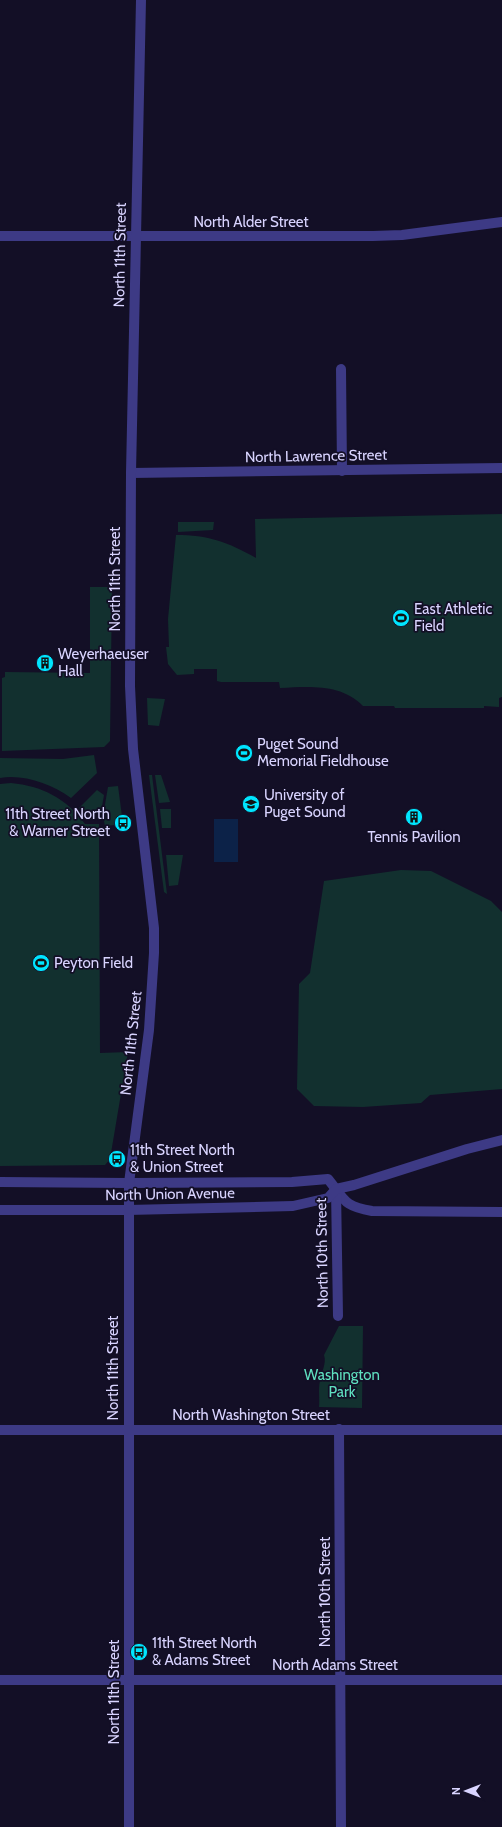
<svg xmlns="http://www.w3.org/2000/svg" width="502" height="1827" font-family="Cabin,sans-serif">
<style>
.green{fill:#12302f}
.water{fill:#0c2248}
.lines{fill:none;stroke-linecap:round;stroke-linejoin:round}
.minor{stroke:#3d3a85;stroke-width:10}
.labels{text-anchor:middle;stroke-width:3.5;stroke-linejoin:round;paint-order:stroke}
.street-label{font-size:15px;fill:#d9d4ff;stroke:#130f26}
.poi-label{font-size:15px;fill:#d9d4ff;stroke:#130f26;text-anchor:start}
.park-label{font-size:15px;fill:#5fe0c0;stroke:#130f26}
</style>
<rect width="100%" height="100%" fill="#130f26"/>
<g class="green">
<path d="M 502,514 L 502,697 L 499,698 L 499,707 L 484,706 L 484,708 L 395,708 L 394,706 L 363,706 C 340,683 309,687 280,688 L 279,682 L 221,682 L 217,681 L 217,669 L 194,669 L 194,674 L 177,675 L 168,664 L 166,647 L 169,647 L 168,619 L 176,535 C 208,535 228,542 256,558 L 255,519 Z"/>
<polygon points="178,522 214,522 213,530 178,532"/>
<polygon points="90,587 112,587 110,741 104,747 2,751 2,678 5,677 5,672 90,673"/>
<polygon points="147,698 165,699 159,726 148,725"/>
<path d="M 94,755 L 97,773 L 71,798 C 51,784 24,774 0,778 L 0,758 L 63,759 Z"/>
<polygon points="149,775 152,775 167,894 164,892"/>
<polygon points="155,775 161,775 170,802 159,803"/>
<path d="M 11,783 C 42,786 66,798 85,824 L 99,824 L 100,1053 L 128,1052 L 110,1159 L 105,1165 L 0,1166 L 0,784 Z"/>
<polygon points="118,786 123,824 105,826 103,816 108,787"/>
<polygon points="97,790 104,795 101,812 83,812 79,808"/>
<polygon points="160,809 171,809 171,828 162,828"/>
<polygon points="166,855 183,855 178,885 169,886"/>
<polygon points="401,870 431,871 491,901 502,912 502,1089 430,1095 421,1103 363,1107 314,1106 297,1089 299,984 310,973 324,881"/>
<path d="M 339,1326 L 363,1326 L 362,1408 L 319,1407 C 320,1399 318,1389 320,1381 C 321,1372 327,1364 324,1355 Z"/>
</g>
<rect class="water" x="214" y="819" width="24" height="43"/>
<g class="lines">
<g class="minor">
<polyline points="0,236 373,236 402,235 502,222"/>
<polyline points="341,369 342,471"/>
<polyline points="131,473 502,468"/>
<path d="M 0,1182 L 129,1183 L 292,1182 L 328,1179 C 345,1200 343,1206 372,1211 L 502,1212"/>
<polyline points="336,1189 338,1316"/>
<polyline points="0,1210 128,1210 293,1206 328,1198 336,1189 354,1185 467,1149 502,1140"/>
<polyline points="339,1429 341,1827"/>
<polyline points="0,1430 502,1430"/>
<polyline points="0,1680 502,1680"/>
<polyline points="129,1827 129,1183 149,1030 154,953 154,928 133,749 130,686 131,473 141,0"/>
</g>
</g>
<defs>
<symbol id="stadium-disc" viewBox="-11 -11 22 22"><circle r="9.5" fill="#00e5ff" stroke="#130f26"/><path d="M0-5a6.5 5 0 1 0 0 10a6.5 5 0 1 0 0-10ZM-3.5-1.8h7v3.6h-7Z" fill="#111"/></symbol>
<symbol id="building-disc" viewBox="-11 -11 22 22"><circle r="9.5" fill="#00e5ff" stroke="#130f26"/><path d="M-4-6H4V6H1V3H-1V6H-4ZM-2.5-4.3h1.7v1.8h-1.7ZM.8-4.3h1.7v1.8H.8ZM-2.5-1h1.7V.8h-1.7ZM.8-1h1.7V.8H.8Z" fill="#111"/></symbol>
<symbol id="university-disc" viewBox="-11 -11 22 22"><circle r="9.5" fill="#00e5ff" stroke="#130f26"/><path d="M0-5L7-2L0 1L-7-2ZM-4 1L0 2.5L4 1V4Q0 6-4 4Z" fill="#111"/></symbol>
<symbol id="bus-disc" viewBox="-11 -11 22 22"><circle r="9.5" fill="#00e5ff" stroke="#130f26"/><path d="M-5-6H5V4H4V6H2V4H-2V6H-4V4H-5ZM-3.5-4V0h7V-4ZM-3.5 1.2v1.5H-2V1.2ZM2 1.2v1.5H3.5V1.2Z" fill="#111"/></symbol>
</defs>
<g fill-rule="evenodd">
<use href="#stadium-disc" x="391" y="608" width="20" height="20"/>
<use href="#building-disc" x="35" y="653" width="20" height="20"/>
<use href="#stadium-disc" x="234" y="743" width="20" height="20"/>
<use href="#university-disc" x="241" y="794" width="20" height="20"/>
<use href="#building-disc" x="404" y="807" width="20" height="20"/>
<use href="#bus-disc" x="113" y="813" width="20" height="20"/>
<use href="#stadium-disc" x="31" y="953" width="20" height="20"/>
<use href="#bus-disc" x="107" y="1149" width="20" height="20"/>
<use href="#bus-disc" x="129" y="1642" width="20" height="20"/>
</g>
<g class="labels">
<g class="street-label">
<text x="251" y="227">North Alder Street</text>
<text transform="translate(120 255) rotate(-89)" y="5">North 11th Street</text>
<text transform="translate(316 456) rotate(-1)" y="5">North Lawrence Street</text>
<text transform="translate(115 579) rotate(-90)" y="5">North 11th Street</text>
<text transform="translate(131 1043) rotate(-84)" y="5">North 11th Street</text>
<text transform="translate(170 1194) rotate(-1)" y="5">North Union Avenue</text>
<text transform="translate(322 1253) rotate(-91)" y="5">North 10th Street</text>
<text transform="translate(113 1368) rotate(-90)" y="5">North 11th Street</text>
<text x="251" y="1420">North Washington Street</text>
<text transform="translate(325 1592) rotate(-90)" y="5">North 10th Street</text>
<text x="335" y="1670">North Adams Street</text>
<text transform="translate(114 1692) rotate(-90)" y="5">North 11th Street</text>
</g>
<g class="poi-label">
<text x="414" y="614">East Athletic<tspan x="414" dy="17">Field</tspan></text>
<text x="58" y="659">Weyerhaeuser<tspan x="58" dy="17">Hall</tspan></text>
<text x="257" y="749">Puget Sound<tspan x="257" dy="17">Memorial Fieldhouse</tspan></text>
<text x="264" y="800">University of<tspan x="264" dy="17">Puget Sound</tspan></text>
<text x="110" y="819" text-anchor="end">11th Street North<tspan x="110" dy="17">&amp; Warner Street</tspan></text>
<text x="414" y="842" text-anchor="middle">Tennis Pavilion</text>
<text x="54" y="968">Peyton Field</text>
<text x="130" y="1155">11th Street North<tspan x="130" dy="17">&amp; Union Street</tspan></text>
<text x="152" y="1648">11th Street North<tspan x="152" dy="17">&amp; Adams Street</tspan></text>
</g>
<g class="park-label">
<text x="342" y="1380">Washington<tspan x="342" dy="17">Park</tspan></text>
</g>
</g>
<g transform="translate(466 1791) rotate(270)" stroke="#130f26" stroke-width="3" paint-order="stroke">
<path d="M0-3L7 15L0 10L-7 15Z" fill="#d9d4ff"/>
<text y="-6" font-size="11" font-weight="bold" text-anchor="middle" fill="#d9d4ff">N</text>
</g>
</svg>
